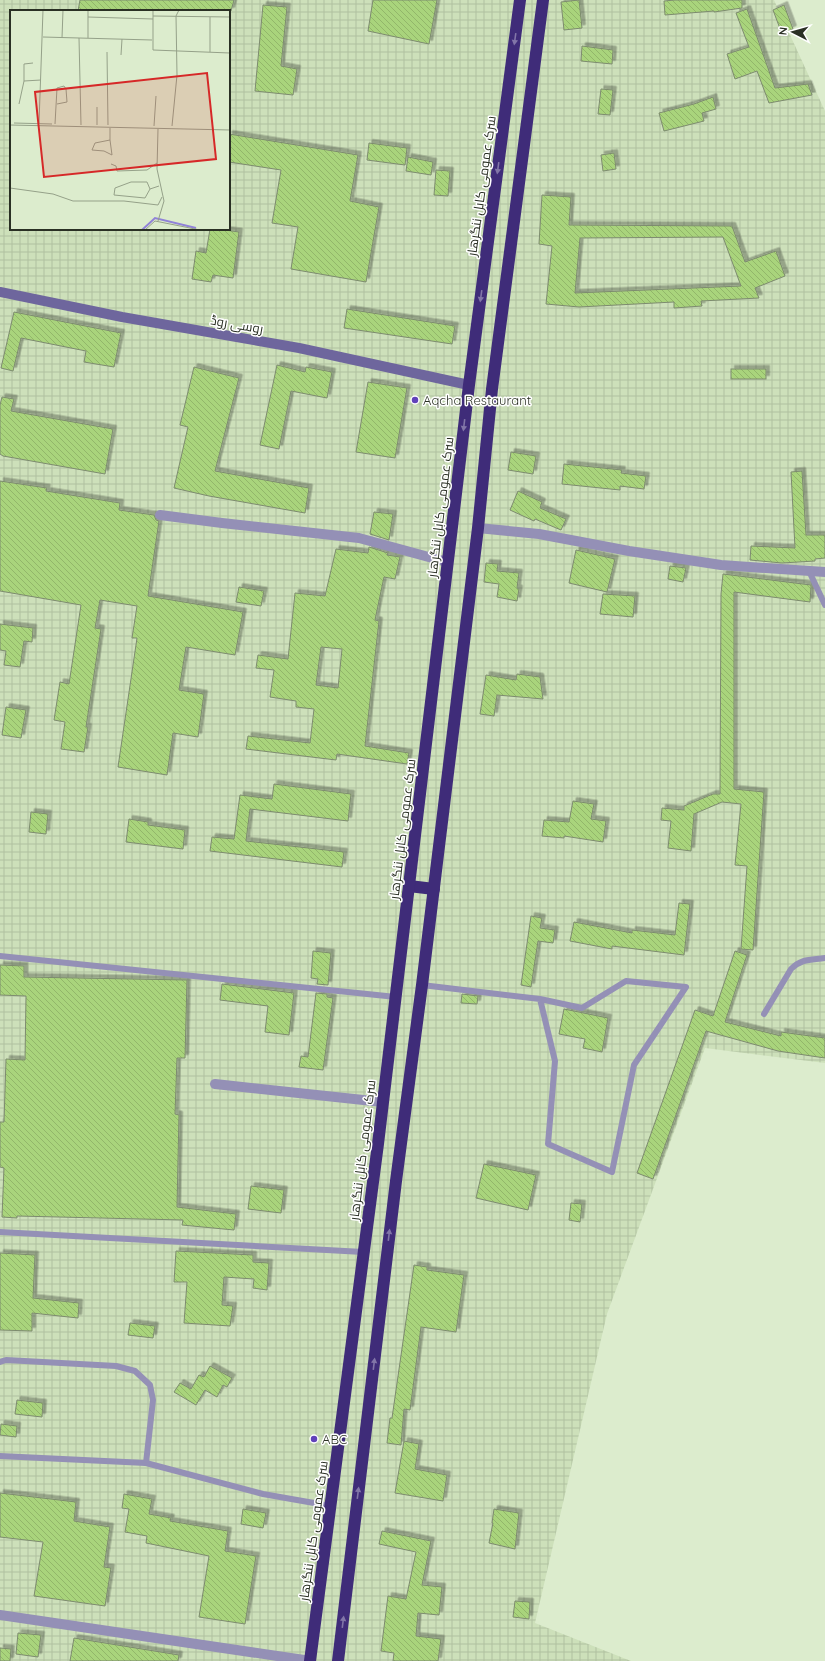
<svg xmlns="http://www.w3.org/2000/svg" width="825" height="1661" font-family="Quicksand,Cairo,sans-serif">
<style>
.industrial{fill:url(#industrial-grid);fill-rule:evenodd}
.building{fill:url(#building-back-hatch);stroke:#7d8b6f;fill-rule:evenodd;filter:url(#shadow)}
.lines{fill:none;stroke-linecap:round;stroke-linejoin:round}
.lane{stroke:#9490b6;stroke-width:6}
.street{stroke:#9490b6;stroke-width:10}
.secondary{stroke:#6e669d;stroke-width:10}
.highway{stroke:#3f2c79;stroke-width:12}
.oneway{fill:#8276a8}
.poi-dot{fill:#6142ba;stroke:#fff;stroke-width:1.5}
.labels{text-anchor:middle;stroke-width:3;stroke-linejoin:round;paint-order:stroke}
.street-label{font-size:13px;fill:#2a3024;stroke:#fff}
.poi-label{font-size:13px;fill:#2a3024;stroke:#fff;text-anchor:start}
.inset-river{fill:none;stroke:#9082d8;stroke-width:2}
.inset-road{fill:none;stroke:#95a189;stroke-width:1}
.view{fill:#d62828;fill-opacity:0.15;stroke:#d62828;stroke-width:2}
.inset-edge{fill:none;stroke:#2a3024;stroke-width:2}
</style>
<defs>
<pattern id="industrial-grid" width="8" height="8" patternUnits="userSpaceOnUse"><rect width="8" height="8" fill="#cde0ba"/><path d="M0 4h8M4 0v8" fill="none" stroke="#b0c0a0"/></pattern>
<pattern id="building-back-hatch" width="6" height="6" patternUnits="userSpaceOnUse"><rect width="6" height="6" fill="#a9d47b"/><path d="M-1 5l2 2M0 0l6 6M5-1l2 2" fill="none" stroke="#92b66a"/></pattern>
<filter id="shadow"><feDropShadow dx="3.5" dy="-3.5" stdDeviation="0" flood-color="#0004"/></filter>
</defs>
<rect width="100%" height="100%" fill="#dceccd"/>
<path class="industrial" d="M 0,0 L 774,0 L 825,111 L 825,1063 L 705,1048 L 607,1314 L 535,1623 L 631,1661 L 0,1661 ZM 11,11 L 229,11 L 229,229 L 11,229 Z"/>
<g class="building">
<polygon points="80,0 234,0 231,11 78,11"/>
<polygon points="373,0 437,0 429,44 368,31"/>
<polygon points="579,0 582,28 564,30 561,2"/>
<polygon points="675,0 742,0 742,8 714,12 714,11 665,15 664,1"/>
<polygon points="263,5 287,7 281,66 297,69 293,95 255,91"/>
<polygon points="784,5 793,29 782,34 773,10"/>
<polygon points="747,9 775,88 808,84 812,95 769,103 757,71 735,79 727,54 749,47 736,13"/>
<polygon points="582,46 613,50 612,64 581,61"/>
<polygon points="601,89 613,90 610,115 598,114"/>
<polygon points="713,97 716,109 702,113 704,121 664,131 659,113 694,104"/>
<polygon points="229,134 358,155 350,201 379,207 366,282 291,269 298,227 272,223 281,170 229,162"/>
<polygon points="369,143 407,148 405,165 367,160"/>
<polygon points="614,153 616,169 603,171 601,155"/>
<polygon points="408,157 433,162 431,175 406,171"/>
<polygon points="436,170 450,171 448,196 434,195"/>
<path d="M 542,195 L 571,197 L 569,225 L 732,226 L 745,262 L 776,251 L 785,276 L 755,288 L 759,298 L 701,301 L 702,306 L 674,308 L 674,302 L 579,307 L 546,304 L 552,246 L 539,244 ZM 723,237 L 741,286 L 575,293 L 580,238 Z"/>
<polygon points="210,229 226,229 225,230 239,232 233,278 213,275 211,282 192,279 196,251 206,253"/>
<polygon points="347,309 455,326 452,344 344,328"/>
<polygon points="14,312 121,333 114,367 84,362 86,351 21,338 13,371 1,368"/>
<polygon points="277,365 305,372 306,367 332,372 327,398 291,391 279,449 260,445"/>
<polygon points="194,367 239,378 215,471 309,488 305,513 209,496 174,488 188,427 180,425"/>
<rect x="731" y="369" width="35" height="10"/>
<polygon points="368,382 407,388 395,458 356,452"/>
<polygon points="2,397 14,399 11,411 113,429 105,474 3,456 0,454 0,405"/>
<polygon points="511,452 536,456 533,474 508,470"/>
<polygon points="564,464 622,470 621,473 646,476 644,489 620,486 620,490 562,484"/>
<polygon points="802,471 806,535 825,535 825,558 815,559 815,561 782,563 750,560 751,546 795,548 791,472"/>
<polygon points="0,481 47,488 46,491 120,503 119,510 154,515 156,520 159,521 148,596 243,612 235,655 186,647 179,690 204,694 198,737 173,733 167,775 118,767 137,638 132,638 137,606 100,600 95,628 101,629 86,727 88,727 84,752 61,749 65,722 54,720 60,682 69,684 81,605 0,591"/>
<polygon points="518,491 542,502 540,508 566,519 561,530 535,519 534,521 510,510"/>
<polygon points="374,512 393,514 389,540 370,534"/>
<path d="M 369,547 L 388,553 L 387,555 L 400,557 L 395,579 L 384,577 L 375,620 L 379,621 L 365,746 L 409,753 L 407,764 L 337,754 L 336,760 L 246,749 L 248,736 L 310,743 L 314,709 L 296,707 L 296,701 L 270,697 L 274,670 L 256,668 L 258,655 L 288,659 L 295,593 L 325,596 L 336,549 L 368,553 ZM 321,647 L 342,649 L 338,688 L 316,685 Z"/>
<polygon points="576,550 615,559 607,592 569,583"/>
<polygon points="486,563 498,564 497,571 519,573 517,588 519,589 517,601 497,597 499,584 484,582"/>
<polygon points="670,566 686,568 683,582 668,579"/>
<polygon points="723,574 811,585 811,587 810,602 734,592 734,789 764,792 753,950 741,949 747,866 735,865 741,804 722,802 694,814 691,851 668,848 671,821 661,820 662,808 684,810 684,806 713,794 720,794 721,594"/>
<polygon points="239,587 264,591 261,606 236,602"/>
<polygon points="603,594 635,596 633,617 600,614"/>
<polygon points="0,624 33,628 32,642 24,641 20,667 4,665 6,651 0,650"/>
<polygon points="517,674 540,677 543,699 497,695 494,716 480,714 486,675 516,680"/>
<polygon points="6,707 26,710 21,738 2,735"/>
<polygon points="274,784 351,794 348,821 250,809 246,841 344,852 342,867 210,851 212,837 234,839 240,795 272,799"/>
<polygon points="573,801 594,804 591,819 606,821 603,842 564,836 564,838 542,836 544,820 569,822"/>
<polygon points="31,812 48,814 46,834 29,832"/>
<polygon points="129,819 148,822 148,825 185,830 183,849 126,842"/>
<polygon points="679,903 690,904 684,955 612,946 612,949 570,941 574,922 632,933 632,930 675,935"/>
<polygon points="531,916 542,918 540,928 555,930 553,943 538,941 531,987 521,985"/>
<polygon points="313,951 331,953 328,985 317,984 318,979 311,978"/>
<polygon points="735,951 747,955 725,1022 781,1036 781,1032 825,1038 825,1058 778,1051 706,1031 653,1179 637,1173 695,1010 713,1016"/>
<polygon points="0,965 24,966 24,977 187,980 185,1058 177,1058 175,1114 179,1115 177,1207 236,1214 234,1230 182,1225 183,1220 17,1216 17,1218 2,1217 4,1168 0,1167 0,1122 4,1122 6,1059 25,1060 26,996 0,995"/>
<polygon points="222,984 294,993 289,1035 265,1032 268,1006 220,1000"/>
<polygon points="316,993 327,994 327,997 333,998 323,1070 299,1067 301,1056 308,1057"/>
<polygon points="462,994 478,996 477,1004 461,1003"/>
<polygon points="564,1009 608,1018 602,1052 583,1048 585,1039 559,1034"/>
<polygon points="484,1164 536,1175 528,1210 476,1198"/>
<polygon points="251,1186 284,1190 281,1213 248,1209"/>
<polygon points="571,1203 582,1204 580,1222 569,1220"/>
<polygon points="176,1251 253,1255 253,1262 269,1263 267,1290 253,1288 254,1279 224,1277 222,1305 233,1306 230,1326 184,1323 187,1282 174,1282"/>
<polygon points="0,1253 35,1255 33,1298 79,1303 78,1318 32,1313 32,1331 0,1330"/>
<polygon points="414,1265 427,1267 427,1270 464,1275 456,1332 421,1327 410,1410 404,1409 401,1445 387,1443 390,1418 392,1418"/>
<polygon points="130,1323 155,1326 153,1338 128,1335"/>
<polygon points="210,1366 232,1378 227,1387 223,1385 217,1397 205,1390 196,1405 174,1392 180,1383 191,1389 199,1375 204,1377"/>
<polygon points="17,1400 43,1403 42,1417 15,1414"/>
<polygon points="1,1424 17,1426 16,1437 0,1435"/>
<polygon points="404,1441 419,1444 415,1469 447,1475 443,1501 395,1493"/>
<polygon points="0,1493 76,1502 74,1521 110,1527 104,1567 111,1568 105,1606 34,1596 43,1542 0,1537"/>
<polygon points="124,1494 152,1499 149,1514 171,1518 170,1521 228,1531 225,1551 256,1556 245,1624 199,1617 209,1556 146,1543 147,1536 125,1532 129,1509 122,1508"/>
<polygon points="243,1509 266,1513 263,1528 241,1524"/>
<polygon points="494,1509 519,1513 515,1549 489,1543 493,1523 492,1523"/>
<polygon points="382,1531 431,1541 422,1585 442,1587 439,1615 418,1613 416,1636 441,1639 438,1661 393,1661 394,1653 381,1651 388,1596 406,1599 416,1552 379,1544"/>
<polygon points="515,1601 530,1602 529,1619 513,1617"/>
<polygon points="18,1633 41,1635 38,1657 16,1654"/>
<polygon points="74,1638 179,1655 178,1661 70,1661"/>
<polygon points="0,1648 11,1649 10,1661 0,1661"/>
</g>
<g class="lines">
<g class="lane">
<polyline points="809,571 825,605"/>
<polyline points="0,956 396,997"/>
<polyline points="422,985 540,999 555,1061 548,1144 612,1172 634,1065 686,987 626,981 582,1008 540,999"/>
<path d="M 764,1014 L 791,969 C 802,958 811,960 825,958"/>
<polyline points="0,1232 363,1252"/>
<polyline points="0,1362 6,1360 116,1366 135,1371 150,1385 153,1400 146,1463"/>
<polyline points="0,1456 146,1463 263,1494 331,1506"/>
</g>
<g class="street">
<polyline points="160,515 222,523 359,538 447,562"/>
<polyline points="478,528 539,534 629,551 721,565 825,572"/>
<polyline points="215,1084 382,1102"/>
<polyline points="0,1615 311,1661"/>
</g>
<polyline class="secondary" points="0,292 122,317 299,348 469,385"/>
<g class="highway">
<polyline points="409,886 434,889"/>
<polyline points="310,1661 378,1144 469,385 520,0"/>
<polyline points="338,1661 396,1181 422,985 478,528 492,389 543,0"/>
</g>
</g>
<defs><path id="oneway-solid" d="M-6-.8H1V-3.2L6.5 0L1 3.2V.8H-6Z"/></defs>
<g class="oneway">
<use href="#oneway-solid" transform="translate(515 39) rotate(98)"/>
<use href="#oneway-solid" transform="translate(498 168) rotate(98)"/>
<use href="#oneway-solid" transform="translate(481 296) rotate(98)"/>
<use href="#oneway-solid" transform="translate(464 425) rotate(97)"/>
<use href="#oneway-solid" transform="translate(389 1235) rotate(-83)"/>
<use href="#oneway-solid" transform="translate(374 1364) rotate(-83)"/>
<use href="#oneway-solid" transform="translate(358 1493) rotate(-83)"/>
<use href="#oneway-solid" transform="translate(343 1622) rotate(-83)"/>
</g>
<g class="poi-dot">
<circle cx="415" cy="400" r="4"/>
<circle cx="314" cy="1439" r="4"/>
</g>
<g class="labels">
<g class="street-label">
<text transform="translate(481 186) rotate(-82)" y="5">سرک عمومی کابل ننگرهار</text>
<text transform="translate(237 324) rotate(10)" y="5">روسی روڈ</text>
<text transform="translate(440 507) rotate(-83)" y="5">سرک عمومی کابل ننگرهار</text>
<text transform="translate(402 829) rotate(-83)" y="5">سرک عمومی کابل ننگرهار</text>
<text transform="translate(362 1150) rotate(-83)" y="5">سرک عمومی کابل ننگرهار</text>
<text transform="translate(313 1531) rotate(-82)" y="5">سرک عمومی کابل ننگرهار</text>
</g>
<g class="poi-label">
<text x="423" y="405">Aqcha Restaurant</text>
<text x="322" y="1444">ABC</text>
</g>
</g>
<g transform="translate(10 10)">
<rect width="220" height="220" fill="#dceccd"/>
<path class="inset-river" d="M 132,220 L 145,208 L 186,218"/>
<path class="inset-road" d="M 143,0 L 143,40 L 220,43M 143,6 L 220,7M 78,7 L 143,9M 33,27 L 142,30M 52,28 L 53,0M 69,28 L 71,115M 78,28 L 78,0M 97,42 L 98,115M 200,42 L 200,7M 111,45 L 112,29M 14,71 L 14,54 L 23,53M 9,94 L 14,71 L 31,70M 87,97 L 87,115M 4,113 L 42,114M 29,113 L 33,0M 45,114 L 47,78 L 54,76 L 56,79 L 57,92 L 47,94M 0,115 L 220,120M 144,116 L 146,86M 162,116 L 167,65 L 166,6 L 169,0M 148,119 L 147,159 L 154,191 L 148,211M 100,130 L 102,145 L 94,141 L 82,140 L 85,133 L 100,130 L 100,118M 101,154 L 106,156 L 107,161 L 137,160 L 147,153M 0,178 L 43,184 L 63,191 L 114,191 L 148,195 L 152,187M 140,179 L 135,188 L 104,185 L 105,178 L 121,172 L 137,172 L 140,179 L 149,176M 135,220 L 145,211 L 190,220"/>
<path class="view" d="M 197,63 L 206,149 L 34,167 L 25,82 Z"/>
<rect width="220" height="220" class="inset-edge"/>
</g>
<g transform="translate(793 32) rotate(276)" stroke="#ffffff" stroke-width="3" paint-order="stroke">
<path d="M0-3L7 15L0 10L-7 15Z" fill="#2a3024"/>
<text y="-6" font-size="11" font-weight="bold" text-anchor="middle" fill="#2a3024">N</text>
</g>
</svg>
